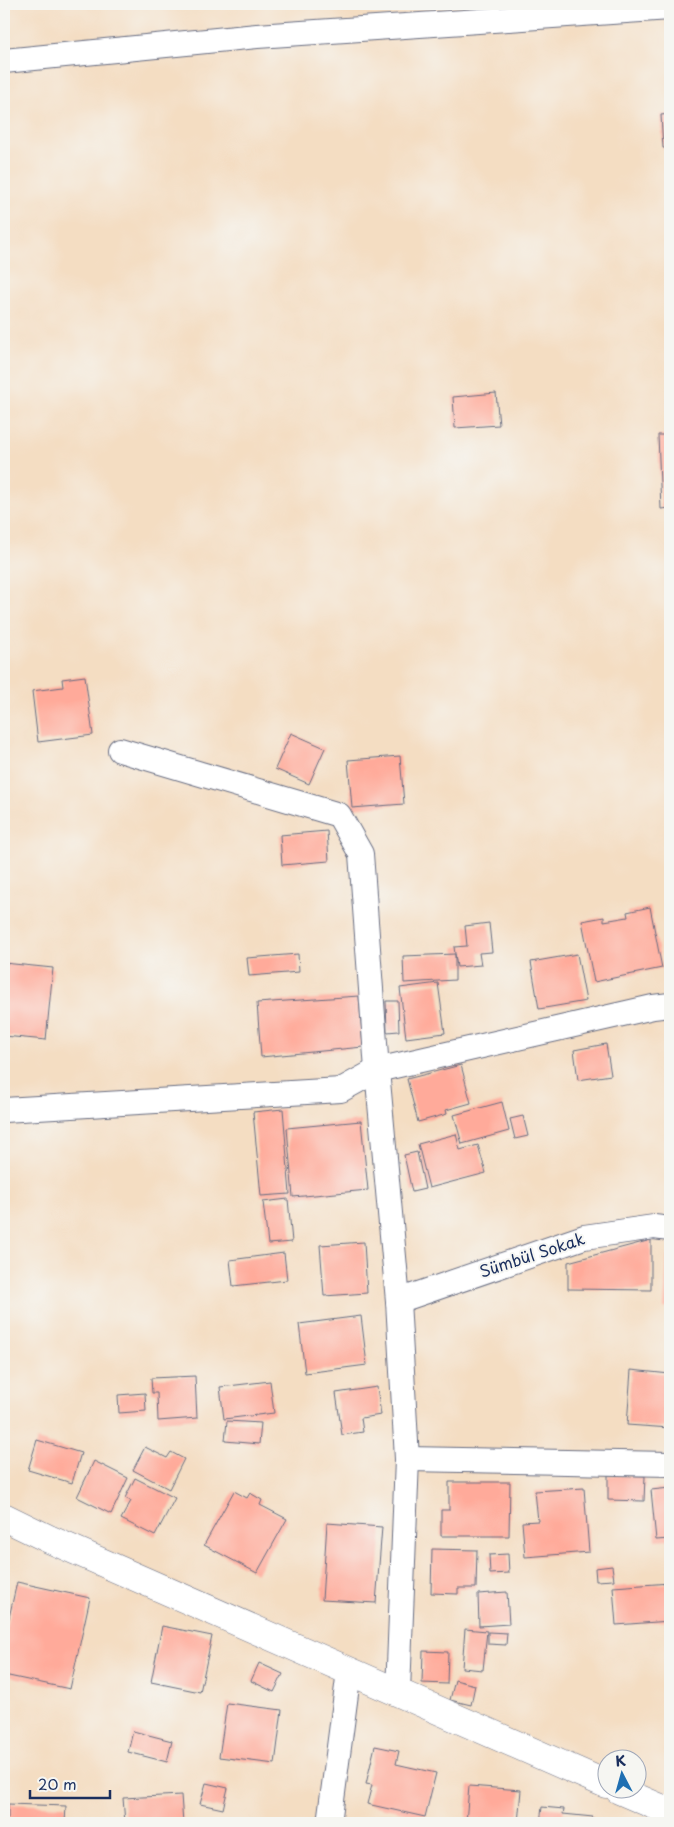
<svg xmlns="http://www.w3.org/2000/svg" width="674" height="1827" font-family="'Playpen Sans',sans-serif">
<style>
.building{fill:#ffaa9a}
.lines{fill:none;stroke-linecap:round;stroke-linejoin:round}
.minor-casing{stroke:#676c81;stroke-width:26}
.tertiary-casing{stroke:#676c81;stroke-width:29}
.minor{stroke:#fff;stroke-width:24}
.tertiary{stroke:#fff;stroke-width:28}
.labels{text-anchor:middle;stroke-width:4;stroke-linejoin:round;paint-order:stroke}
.street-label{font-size:16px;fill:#1b2f5e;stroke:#f6f6f2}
</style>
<rect width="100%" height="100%" fill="#f6f6f2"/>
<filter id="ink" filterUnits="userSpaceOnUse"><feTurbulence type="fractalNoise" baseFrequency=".02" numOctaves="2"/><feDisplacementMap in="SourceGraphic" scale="10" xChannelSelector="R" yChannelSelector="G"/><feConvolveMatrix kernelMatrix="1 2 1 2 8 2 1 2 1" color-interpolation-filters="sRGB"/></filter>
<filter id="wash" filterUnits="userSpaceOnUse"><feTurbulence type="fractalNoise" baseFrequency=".0096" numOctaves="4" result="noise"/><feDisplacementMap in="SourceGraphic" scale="20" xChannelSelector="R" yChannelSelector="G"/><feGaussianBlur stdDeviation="1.12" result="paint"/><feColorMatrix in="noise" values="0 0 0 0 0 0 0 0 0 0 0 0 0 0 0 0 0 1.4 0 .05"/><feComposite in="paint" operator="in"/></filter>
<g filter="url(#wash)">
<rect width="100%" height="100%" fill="#f4ddc2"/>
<g id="blocks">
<g class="building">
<polygon points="670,114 670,148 663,148 661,115"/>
<polygon points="496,393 499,425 455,428 453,397"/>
<polygon points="658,435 670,435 670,508 661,509"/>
<polygon points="85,676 93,735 38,742 32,691 63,687 62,679"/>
<polygon points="291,733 325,748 309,784 275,769"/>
<polygon points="400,756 404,804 352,808 348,760"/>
<polygon points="327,831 329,861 282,865 280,835"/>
<polygon points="650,907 662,968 594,982 582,921 604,917 604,921 628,917 627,912"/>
<polygon points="489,923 492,952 479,953 481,965 457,967 454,947 467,946 465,926"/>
<polygon points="298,954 299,972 249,976 247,958"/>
<polygon points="455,954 455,980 404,983 403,956"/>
<polygon points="577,954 586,1001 539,1009 531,962"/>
<polygon points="4,963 53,968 46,1040 4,1036"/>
<polygon points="438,983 445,1033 406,1038 400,988"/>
<polygon points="359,996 363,1047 261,1057 257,1003"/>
<polygon points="386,1001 398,1001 399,1031 387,1032"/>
<polygon points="606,1044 611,1075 578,1080 574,1050"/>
<polygon points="461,1065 471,1103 446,1110 447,1114 418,1122 407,1079"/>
<polygon points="502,1102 509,1131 462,1144 454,1115"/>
<polygon points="283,1109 290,1194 261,1196 253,1112"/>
<polygon points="523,1116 528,1136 515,1139 510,1119"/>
<polygon points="361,1121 368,1190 293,1197 287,1128"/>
<polygon points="456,1134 460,1150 478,1145 486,1173 429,1188 418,1144"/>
<polygon points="417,1152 425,1189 412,1192 404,1155"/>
<polygon points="288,1199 292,1242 268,1244 263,1202"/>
<polygon points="651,1240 651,1290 568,1289 568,1262"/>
<polygon points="364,1242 367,1293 324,1296 320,1245"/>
<polygon points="284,1253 287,1280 233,1286 230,1260"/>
<polygon points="667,1255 670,1256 670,1309 664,1308"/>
<polygon points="361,1316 367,1365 305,1373 299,1324"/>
<polygon points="631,1370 670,1374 670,1428 627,1425"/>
<polygon points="195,1376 197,1418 158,1421 157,1393 152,1393 151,1378"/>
<polygon points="270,1381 274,1413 224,1419 220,1387"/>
<polygon points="377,1387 381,1415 361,1418 363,1432 342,1435 336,1393"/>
<polygon points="145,1393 146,1411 119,1413 118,1395"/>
<polygon points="227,1421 261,1423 259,1444 225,1441"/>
<polygon points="37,1440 81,1453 72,1483 28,1470"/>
<polygon points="145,1447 167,1458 171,1452 184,1459 169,1489 133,1470"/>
<polygon points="94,1461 128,1478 111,1514 77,1497"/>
<polygon points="608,1475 645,1476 644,1501 608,1500"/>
<polygon points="135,1478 175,1498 155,1536 121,1519 131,1501 125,1498"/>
<polygon points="449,1482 510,1482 509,1536 441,1536 441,1510 449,1510"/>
<polygon points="584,1488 589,1552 525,1557 522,1522 538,1521 535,1491"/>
<polygon points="670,1488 670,1539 656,1540 651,1490"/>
<polygon points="234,1491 247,1498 250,1493 262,1500 260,1505 287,1519 257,1573 204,1545"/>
<polygon points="327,1523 382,1527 376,1603 322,1600"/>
<polygon points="432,1549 477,1550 476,1588 458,1588 458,1594 431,1593"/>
<polygon points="508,1554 509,1573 490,1574 489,1555"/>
<polygon points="612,1566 614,1580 596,1581 595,1568"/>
<polygon points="17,1582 90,1598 70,1689 4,1675 4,1640"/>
<polygon points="670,1583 670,1621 616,1625 613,1587"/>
<polygon points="507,1592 509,1624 479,1626 478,1594"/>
<polygon points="162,1626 212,1636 200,1692 151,1682"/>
<polygon points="465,1629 487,1631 483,1670 462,1668"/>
<polygon points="488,1632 507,1633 506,1645 488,1644"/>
<polygon points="423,1651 448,1652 447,1684 422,1683"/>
<polygon points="259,1663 283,1674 274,1692 251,1681"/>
<polygon points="455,1680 475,1685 471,1705 450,1700"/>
<polygon points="227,1703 282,1710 275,1764 219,1757"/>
<polygon points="133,1731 172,1741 167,1762 128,1752"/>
<polygon points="375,1746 399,1751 396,1764 436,1773 425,1817 367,1804 372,1785 366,1784"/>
<polygon points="206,1783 228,1788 223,1809 200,1804"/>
<polygon points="469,1786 521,1790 518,1823 466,1823"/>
<polygon points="181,1795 183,1823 125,1823 123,1798"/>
<polygon points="8,1804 66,1806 65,1823 4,1823 4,1818 8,1818"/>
<polygon points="542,1807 564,1809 563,1814 593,1817 592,1823 540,1823"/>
</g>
</g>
</g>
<g filter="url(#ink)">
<use href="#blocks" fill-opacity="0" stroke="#676c81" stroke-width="1"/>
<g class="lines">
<defs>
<g id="minor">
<polyline points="4,61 257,36 670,8"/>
<polyline points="120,750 339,815 361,854 377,1070 398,1301 407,1459 398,1692"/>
<polyline points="4,1110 341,1090 377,1070 653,1007 670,1005"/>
<polyline points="398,1301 584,1237 654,1227 670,1229"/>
<polyline points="407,1459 670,1464"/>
<polyline points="329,1823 349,1671"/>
</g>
<g id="tertiary">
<polyline points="4,1517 49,1539 606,1784"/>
<polyline points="619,1790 670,1812"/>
</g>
</defs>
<use href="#minor" class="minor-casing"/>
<use href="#tertiary" class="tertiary-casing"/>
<use href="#minor" class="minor"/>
<use href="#tertiary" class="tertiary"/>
</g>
</g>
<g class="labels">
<g class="street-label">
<text transform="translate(532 1255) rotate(-18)" y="6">Sümbül Sokak</text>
</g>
</g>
<rect width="674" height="1827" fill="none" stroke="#f6f6f2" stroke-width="20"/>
<g transform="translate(622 1774) rotate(354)"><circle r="24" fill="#f6f6f2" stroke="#9ea6b7"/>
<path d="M0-4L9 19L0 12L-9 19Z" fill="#1f6fb2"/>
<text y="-8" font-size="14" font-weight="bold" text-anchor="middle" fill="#1b2f5e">K</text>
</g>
<path d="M30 1790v8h80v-8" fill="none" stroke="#1b2f5e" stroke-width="2.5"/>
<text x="38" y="1790" font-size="15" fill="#1b2f5e" stroke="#f6f6f2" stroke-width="4" paint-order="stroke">20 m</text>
</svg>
